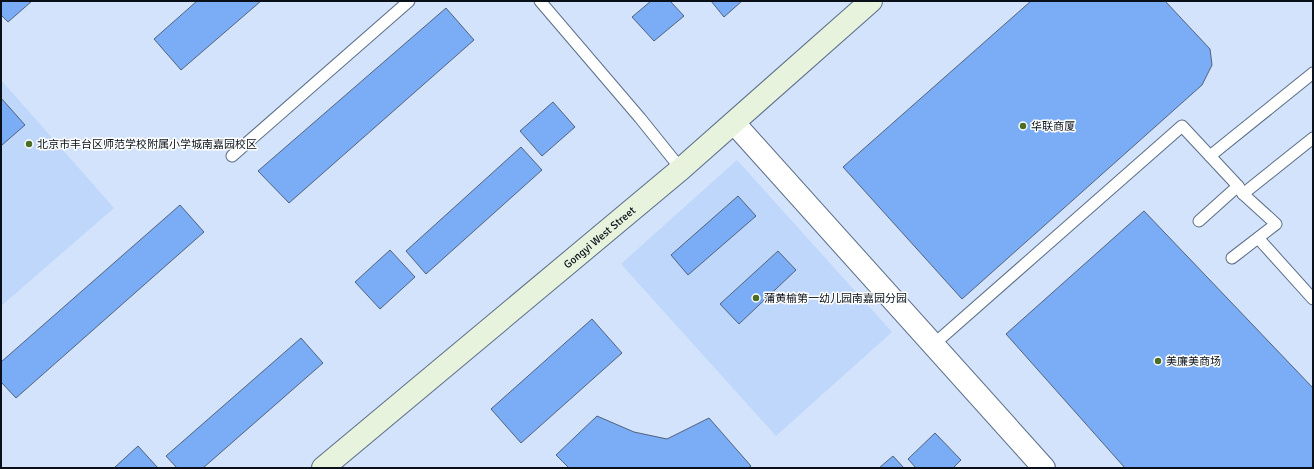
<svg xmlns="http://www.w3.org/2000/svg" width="1314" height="469" font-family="Signika,'Noto Sans SC',sans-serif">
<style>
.built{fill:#bfd7fb}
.building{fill:#7badf6;stroke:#51627c}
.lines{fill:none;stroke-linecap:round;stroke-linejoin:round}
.lane-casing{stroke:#5b6d87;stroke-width:13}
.street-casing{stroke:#5b6d87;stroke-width:24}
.secondary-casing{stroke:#5b6d87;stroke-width:24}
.lane{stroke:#fff;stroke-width:11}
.street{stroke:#fff;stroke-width:22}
.secondary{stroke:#e8f3dd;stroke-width:22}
.poi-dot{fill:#4c6d24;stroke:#fff;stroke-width:1.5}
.labels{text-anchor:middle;stroke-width:3;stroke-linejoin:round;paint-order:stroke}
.poi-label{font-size:11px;fill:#09101a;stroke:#fff;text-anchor:start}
.street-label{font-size:11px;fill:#09101a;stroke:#fff}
</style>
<rect width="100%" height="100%" fill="#d3e3fb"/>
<g class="built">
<polygon points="1,80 114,208 1,306"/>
<polygon points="737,160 892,332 776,436 621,264"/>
</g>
<g class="building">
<polygon points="1,1 32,1 8,22 1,15"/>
<polygon points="197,1 261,1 181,70 154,39"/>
<polygon points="651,1 670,1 684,16 654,41 632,17"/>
<polygon points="711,1 742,1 724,17"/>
<polygon points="1031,1 1165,1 1210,49 1212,65 1202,85 962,299 843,167"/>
<polygon points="446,8 474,40 289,203 258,171"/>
<polygon points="1,98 25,125 2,145 1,144"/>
<polygon points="553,102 575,127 542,156 520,131"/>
<polygon points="521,147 542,170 426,274 406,251"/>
<polygon points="738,196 756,216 688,275 671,255"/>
<polygon points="180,205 204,232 16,398 1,382 1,362"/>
<polygon points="1144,211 1313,388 1313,468 1125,468 1006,334"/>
<polygon points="390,250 415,277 380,309 355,282"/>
<polygon points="778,251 796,270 739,324 720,304"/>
<polygon points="592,319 622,353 521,443 491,409"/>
<polygon points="301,338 323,363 203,468 177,468 166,456"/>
<polygon points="597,416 634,432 667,439 709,418 751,466 748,468 569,468 556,455"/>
<polygon points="935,433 961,460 953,468 916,468 908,459"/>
<polygon points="138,446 158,468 114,468"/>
<polygon points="893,456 904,468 879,468"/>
</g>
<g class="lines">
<defs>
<g id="lane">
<polyline points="540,1 640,118 681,169"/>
<polyline points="232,156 409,1"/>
<polyline points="1210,156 1313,73"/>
<polyline points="1243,194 1313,138"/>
<polyline points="1199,221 1238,186"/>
<polyline points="1258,238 1313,299"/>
<polyline points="933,345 1182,126 1238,186 1243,194 1276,224 1232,258"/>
</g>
<polyline id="street" points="734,123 1044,468"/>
<g id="secondary">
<path id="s1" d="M 323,468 L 681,169 L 871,1"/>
</g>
</defs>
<use href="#lane" class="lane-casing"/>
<use href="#street" class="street-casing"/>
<use href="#secondary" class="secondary-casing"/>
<use href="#lane" class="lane"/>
<use href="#street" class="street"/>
<use href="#secondary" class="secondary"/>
</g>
<g class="poi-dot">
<circle cx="1023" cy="126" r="4"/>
<circle cx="29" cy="144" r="4"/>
<circle cx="756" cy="298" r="4"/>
<circle cx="1158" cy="361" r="4"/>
</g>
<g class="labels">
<g class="poi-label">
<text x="1031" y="130">华联商厦</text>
<text x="37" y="148">北京市丰台区师范学校附属小学城南嘉园校区</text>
<text x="764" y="302">蒲黄榆第一幼儿园南嘉园分园</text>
<text x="1166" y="365">美廉美商场</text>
</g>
<g class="street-label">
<text dy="4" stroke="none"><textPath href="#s1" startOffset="360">Gongyi West Street</textPath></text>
</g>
</g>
<rect width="1314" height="469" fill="none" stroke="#09101a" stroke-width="4"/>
</svg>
